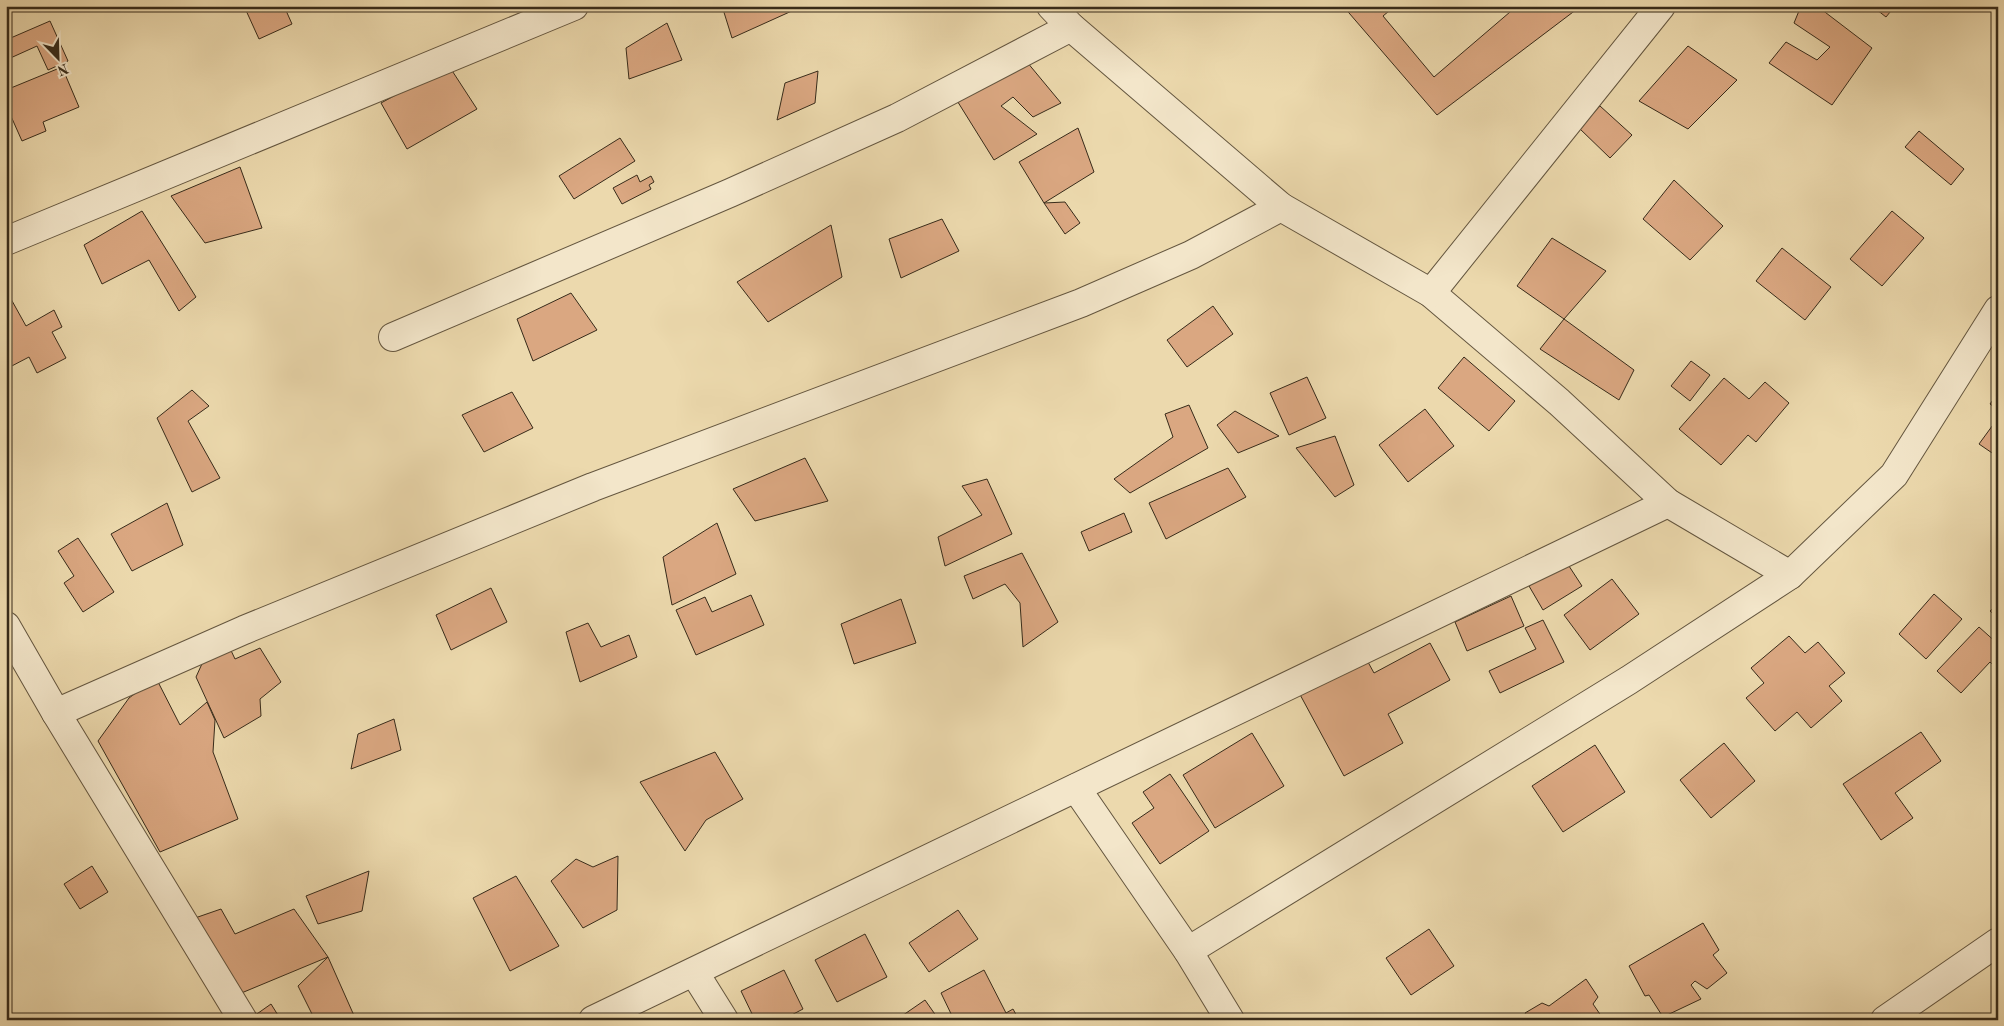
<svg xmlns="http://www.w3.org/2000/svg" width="2004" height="1026" font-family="'Old Standard TT',serif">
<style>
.building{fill:#daa781;stroke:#372b1a}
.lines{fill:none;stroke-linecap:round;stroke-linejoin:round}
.street-casing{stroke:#64563f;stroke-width:30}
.street{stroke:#f3e6ca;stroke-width:28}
</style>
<rect width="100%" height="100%" fill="#ecd9ad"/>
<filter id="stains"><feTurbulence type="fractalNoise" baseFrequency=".004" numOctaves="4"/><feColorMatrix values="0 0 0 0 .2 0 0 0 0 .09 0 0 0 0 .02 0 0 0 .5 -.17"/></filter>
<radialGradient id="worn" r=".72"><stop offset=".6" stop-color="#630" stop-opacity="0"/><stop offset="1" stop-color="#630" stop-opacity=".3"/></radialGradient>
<g class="building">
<polygon points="244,6 284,6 292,24 259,39"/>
<polygon points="722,6 793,6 794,10 732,38"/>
<polygon points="1343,6 1395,6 1383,16 1434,77 1517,6 1581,6 1437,115"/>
<polygon points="1801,6 1817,6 1872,48 1832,105 1769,63 1786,42 1817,60 1830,47 1794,23"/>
<polygon points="1872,6 1895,6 1886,17"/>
<polygon points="50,21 68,61 48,70 37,46 6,60 6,40"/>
<polygon points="667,23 682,60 629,79 626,48"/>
<polygon points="1688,46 1737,80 1688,129 1639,101"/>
<polygon points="1017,50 1061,103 1033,117 1013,97 1001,106 1037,134 994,160 951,91"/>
<polygon points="449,66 477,109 407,149 381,103"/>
<polygon points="62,67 79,107 43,122 46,131 22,141 6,105 6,90"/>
<polygon points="818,71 815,103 777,120 785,83"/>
<polygon points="1600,106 1632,135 1610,158 1579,128"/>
<polygon points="1078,128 1094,172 1044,203 1019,162"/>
<polygon points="1919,131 1964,169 1951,185 1905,147"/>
<polygon points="620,138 635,161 574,199 559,176"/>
<polygon points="240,167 262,228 205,243 171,196"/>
<polygon points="637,175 640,182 651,176 654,182 649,185 651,189 622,204 613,188"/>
<polygon points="1674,180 1723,226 1690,260 1643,219"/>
<polygon points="1065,202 1080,223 1065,234 1044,203"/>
<polygon points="142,211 196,297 179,311 149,260 102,284 84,245"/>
<polygon points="1892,211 1924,238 1882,286 1850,259"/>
<polygon points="942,219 959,251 901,278 889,239"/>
<polygon points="831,225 842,277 768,322 737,282"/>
<polygon points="1552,238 1606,271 1564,319 1517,286"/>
<polygon points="1782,248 1831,287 1805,320 1756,281"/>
<polygon points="571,293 597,330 533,361 517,319"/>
<polygon points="11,299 26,326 54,310 62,327 52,332 66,358 37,373 29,357 6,369 6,301"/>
<polygon points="1213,306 1233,334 1187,367 1167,340"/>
<polygon points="1564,319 1634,370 1619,400 1540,349"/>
<polygon points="1464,357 1515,401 1489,431 1438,388"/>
<polygon points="1691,361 1710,375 1690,401 1671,386"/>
<polygon points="1307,377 1326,418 1289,435 1270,393"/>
<polygon points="1724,378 1749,399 1765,382 1789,403 1756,442 1748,435 1721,465 1679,429"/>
<polygon points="192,390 209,406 188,421 220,478 192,492 157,418"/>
<polygon points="512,392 533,428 484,452 462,415"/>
<polygon points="1998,393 1998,410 1990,404"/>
<polygon points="1189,405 1208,448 1130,493 1114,479 1173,437 1165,414"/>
<polygon points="1425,409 1454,446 1408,482 1379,445"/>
<polygon points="1235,411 1279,436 1238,453 1217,425"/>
<polygon points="1998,418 1998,457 1979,444"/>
<polygon points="1335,436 1354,485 1335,497 1296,448"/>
<polygon points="805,458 828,501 755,521 733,489"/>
<polygon points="1228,468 1246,497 1166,539 1149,503"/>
<polygon points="987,479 1012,534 945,566 938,537 982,515 962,486"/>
<polygon points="167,503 183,545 132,571 111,534"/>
<polygon points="1124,513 1132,532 1089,551 1081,532"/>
<polygon points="717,523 736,574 672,605 663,557"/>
<polygon points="78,538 114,592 83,612 64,583 74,576 58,551"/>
<polygon points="1022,553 1058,622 1023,647 1020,603 1005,584 973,599 964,576"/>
<polygon points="1567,563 1582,586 1543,610 1529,586"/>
<polygon points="1612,579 1639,614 1590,650 1564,615"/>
<polygon points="491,588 507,622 451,650 436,615"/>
<polygon points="1934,594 1962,619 1926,659 1899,634"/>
<polygon points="751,595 764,625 696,655 676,610 705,597 712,612"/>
<polygon points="1511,596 1524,626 1467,651 1455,622"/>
<polygon points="901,599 916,643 854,664 841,624"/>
<polygon points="1998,604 1998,619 1990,611"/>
<polygon points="1543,620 1564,662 1500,693 1489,671 1536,649 1525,628"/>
<polygon points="588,623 601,647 629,635 637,657 580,682 566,632"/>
<polygon points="1979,627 1998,644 1998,670 1990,662 1961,693 1937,671"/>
<polygon points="1789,636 1805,653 1818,642 1845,673 1829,686 1842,701 1811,728 1797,712 1775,731 1746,698 1764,683 1751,668"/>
<polygon points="227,642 235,659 260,648 281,682 260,699 261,716 224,738 196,677 206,655"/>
<polygon points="1430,643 1450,680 1388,714 1403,743 1344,776 1297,689 1363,653 1374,673"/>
<polygon points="156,678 180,725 207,702 215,720 213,752 238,819 160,852 98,741 129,698"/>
<polygon points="394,719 401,750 351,769 358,734"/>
<polygon points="1921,732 1941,761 1895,793 1913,818 1881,840 1843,784"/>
<polygon points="1252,733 1284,786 1215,828 1183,775"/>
<polygon points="1724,743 1755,781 1711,818 1680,780"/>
<polygon points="1595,745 1625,792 1563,832 1532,786"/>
<polygon points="715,752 743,799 706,820 685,851 640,782"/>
<polygon points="1170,774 1209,831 1160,864 1132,823 1154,808 1143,792"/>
<polygon points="618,856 617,910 583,928 551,881 576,859 593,867"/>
<polygon points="92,866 108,892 80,909 64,884"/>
<polygon points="369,871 362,911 318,924 306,896"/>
<polygon points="516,876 559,946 510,971 473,898"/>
<polygon points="221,909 235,934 294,909 328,957 239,994 195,918"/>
<polygon points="958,910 978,939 929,972 909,943"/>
<polygon points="1703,923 1719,950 1713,955 1727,973 1707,989 1695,981 1691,985 1701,999 1663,1017 1649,995 1645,996 1629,966"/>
<polygon points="1429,929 1454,966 1411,995 1386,958"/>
<polygon points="865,934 887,977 837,1002 815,960"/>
<polygon points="328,957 356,1020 315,1020 298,986"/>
<polygon points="784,970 803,1009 782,1020 755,1020 741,991"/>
<polygon points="984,970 1006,1013 1013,1009 1019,1020 954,1020 941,993"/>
<polygon points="1586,979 1598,997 1593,1004 1604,1020 1529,1020 1525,1013 1542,1003 1549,1006"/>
<polygon points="925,1000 939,1020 896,1020"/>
<polygon points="271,1004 281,1020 256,1020 254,1016"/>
</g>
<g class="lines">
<defs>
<g id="street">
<polyline points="1051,6 1071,27 1281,207 1431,293 1559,402 1668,503 1790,575"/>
<polyline points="6,241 574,6"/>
<polyline points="1431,293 1661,6"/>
<polyline points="393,337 730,193 897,118 1071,27"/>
<polyline points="6,626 56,713 243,1020"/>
<polyline points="56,713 244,630 593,487 1081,303 1191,255 1281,207"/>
<polyline points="1076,788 1188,951 1230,1020"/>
<polyline points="1188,951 1629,680 1790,575 1894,475 1998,310"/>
<polyline points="694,972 724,1020"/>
<polyline points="593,1020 1668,503"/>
<polyline points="1885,1020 1998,942"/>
</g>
</defs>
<use href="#street" class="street-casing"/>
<use href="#street" class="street"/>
</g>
<rect width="2004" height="1026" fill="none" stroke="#ecd9ad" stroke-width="25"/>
<rect x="8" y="8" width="1989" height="1011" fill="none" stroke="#372b1a" stroke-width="2.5"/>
<rect x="12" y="12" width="1979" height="1001" fill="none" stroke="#372b1a"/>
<g transform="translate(58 58) rotate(157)" stroke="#f3e6ca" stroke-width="4" paint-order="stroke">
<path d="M0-4L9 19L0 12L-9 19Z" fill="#372b1a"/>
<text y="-8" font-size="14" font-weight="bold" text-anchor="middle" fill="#372b1a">N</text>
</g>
<rect width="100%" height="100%" filter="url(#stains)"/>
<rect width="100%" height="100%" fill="url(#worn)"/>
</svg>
